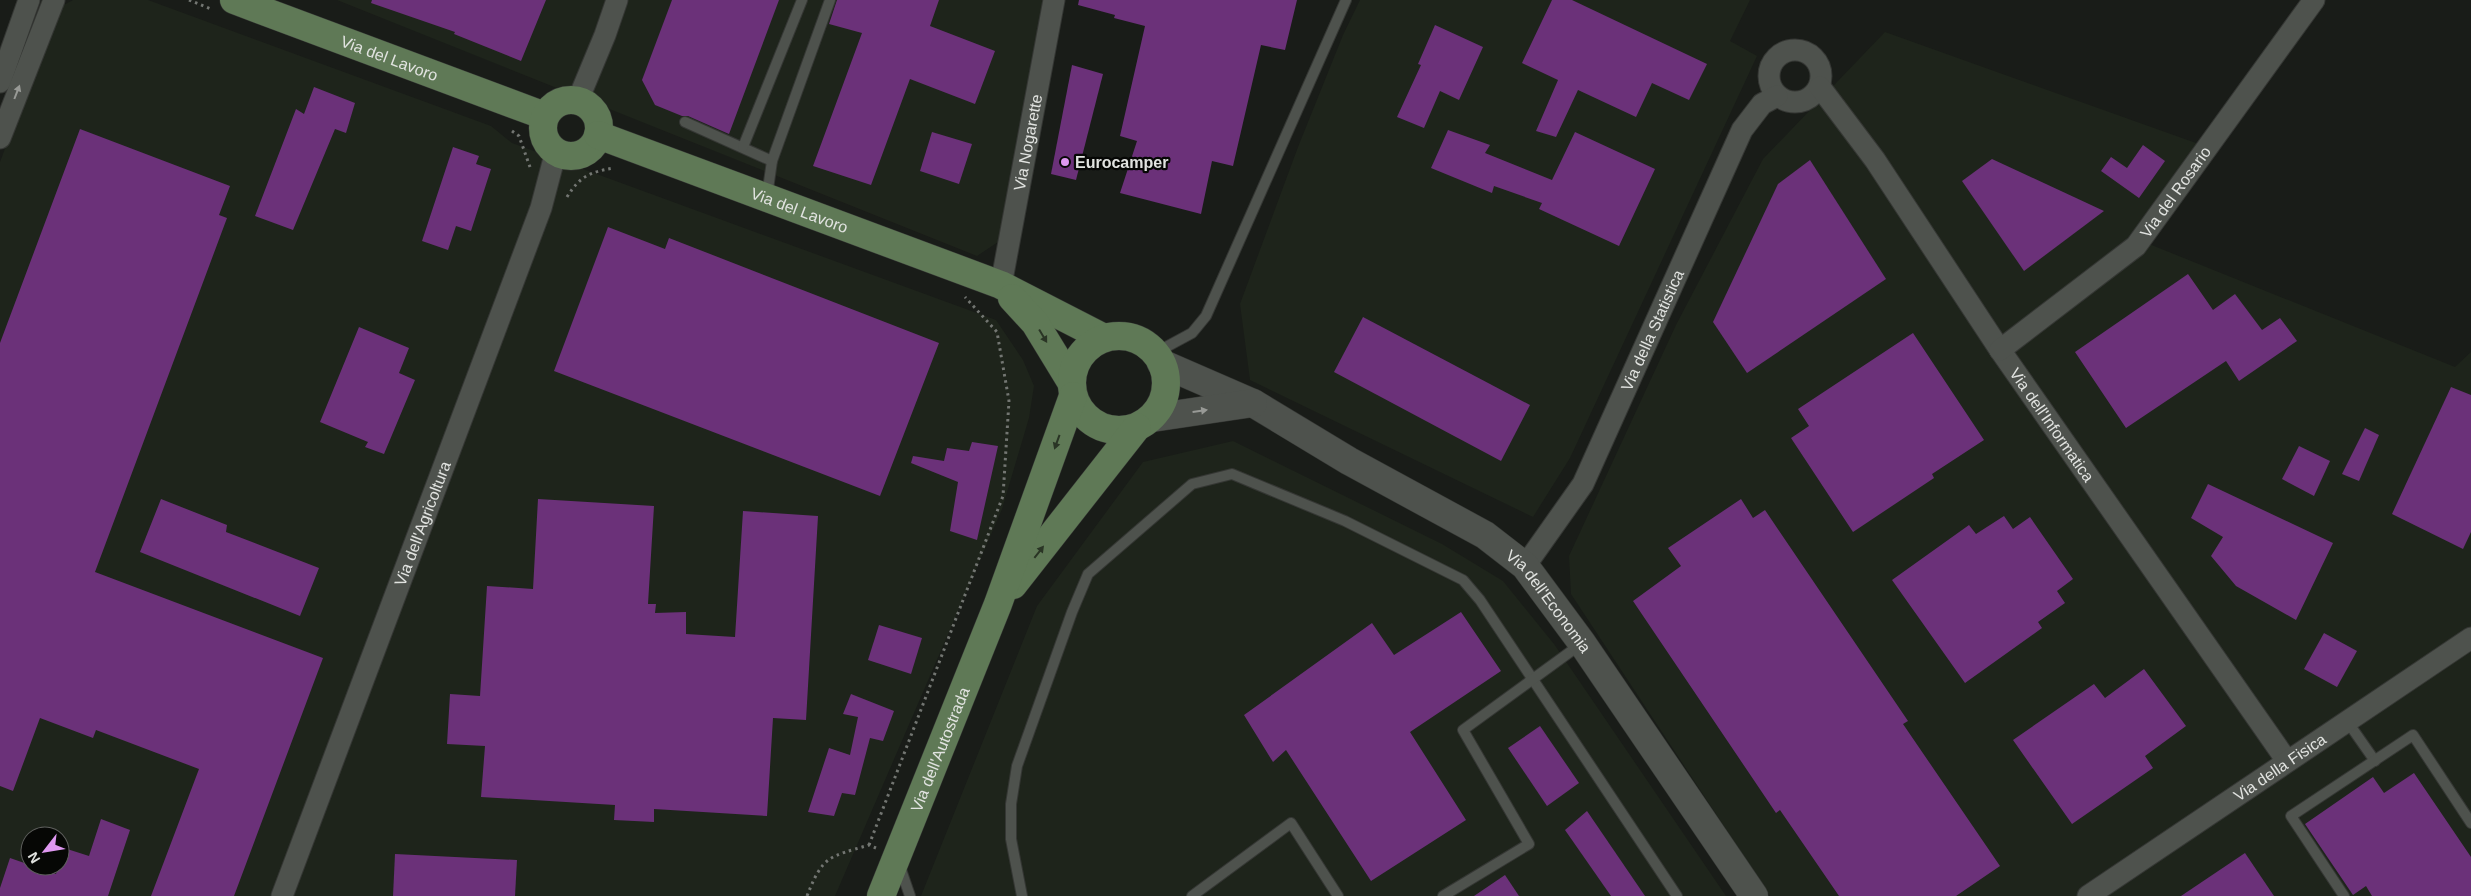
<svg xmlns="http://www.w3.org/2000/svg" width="2471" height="896" font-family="Arial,sans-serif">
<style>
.built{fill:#1e241b;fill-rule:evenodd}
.building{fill:#6b3179}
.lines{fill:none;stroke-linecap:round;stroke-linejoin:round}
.service-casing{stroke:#353734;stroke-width:12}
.minor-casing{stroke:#353734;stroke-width:23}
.secondary-casing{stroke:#353734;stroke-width:29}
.primary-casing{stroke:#353734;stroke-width:29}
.path{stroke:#737672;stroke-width:3;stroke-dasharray:2.5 4;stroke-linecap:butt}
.service{stroke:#4e524d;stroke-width:10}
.minor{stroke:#4e524d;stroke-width:21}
.secondary{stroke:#4e524d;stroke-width:28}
.primary{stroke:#5f7956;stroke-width:28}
.oneway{fill:#989a96}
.oneway2{fill:#2a3525}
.poi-dot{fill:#df98f1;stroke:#060705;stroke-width:2}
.labels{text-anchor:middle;stroke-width:4.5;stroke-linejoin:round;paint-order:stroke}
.street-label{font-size:16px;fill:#e1e3e0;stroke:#060705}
.poi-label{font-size:16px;font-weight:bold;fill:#e1e3e0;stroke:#060705;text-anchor:start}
</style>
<rect width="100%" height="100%" fill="#191c18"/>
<g class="built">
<path d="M 73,0 L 148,0 L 491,126 L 512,143 L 996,320 L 1023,360 L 1034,386 L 1029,418 L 1002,509 L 835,896 L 0,896 L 0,162 L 48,33 L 64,5 ZM 30,836 L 60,836 L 60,866 L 30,866 Z"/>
<polygon points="337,0 1049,0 1001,240 977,256"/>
<polygon points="1360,0 1750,0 1730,41 1757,56 1570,458 1533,517 1250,380 1240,304 1298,147 1343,35"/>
<polygon points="1885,32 2210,148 2144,242 2455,367 2471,352 2471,896 1770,896 1571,594 1569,556 1676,325 1763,159"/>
<polygon points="1233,441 1442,544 1503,581 1554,644 1726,896 921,896 1037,606 1143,462"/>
</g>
<g class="building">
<polygon points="372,0 546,0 521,61 454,34 455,32 371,3"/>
<polygon points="672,0 779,0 729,134 688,116 682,116 655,105 642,80"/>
<polygon points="837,0 939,0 930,26 995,51 975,104 910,79 871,185 813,166 862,33 829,24"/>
<polygon points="1079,0 1297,0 1285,50 1261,45 1233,166 1212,161 1201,214 1120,193 1137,141 1120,136 1145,26 1114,18 1115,15 1078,5"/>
<polygon points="1552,0 1572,0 1707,64 1689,100 1652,83 1636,117 1578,90 1556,137 1536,131 1558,80 1522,63"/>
<polygon points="1435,25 1483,47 1459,100 1440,91 1424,128 1397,117 1421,65 1418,64"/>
<polygon points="1072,65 1103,74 1076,180 1051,174"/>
<polygon points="314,87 355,103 346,133 335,129 293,230 255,216 296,109 304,114"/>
<polygon points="80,129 230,186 219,215 227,218 95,572 323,658 234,896 151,896 199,769 96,730 93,738 40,718 13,791 0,786 0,343"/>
<polygon points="1448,130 1490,145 1485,153 1552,180 1575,132 1655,169 1619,246 1539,209 1542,203 1494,186 1492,193 1431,168"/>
<polygon points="932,132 972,144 959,184 920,171"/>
<polygon points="2143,145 2165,161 2139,198 2101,171 2111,157 2127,168"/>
<polygon points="453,147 479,156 476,164 491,169 471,231 456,226 448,250 422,241"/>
<polygon points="1992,159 2104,211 2024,271 1962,181"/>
<polygon points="1810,160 1886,279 1747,373 1713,322 1778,184"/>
<polygon points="608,227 665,249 669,238 939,343 880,496 554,371"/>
<polygon points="2188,274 2213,310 2235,294 2262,330 2280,318 2297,341 2239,381 2226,361 2126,428 2075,352"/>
<polygon points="1363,317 1530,405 1501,461 1334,372"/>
<polygon points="359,327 409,348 399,373 415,380 384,454 365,447 368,442 320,422"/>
<polygon points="1913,333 1984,440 1932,474 1934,478 1853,532 1791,438 1809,426 1798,409"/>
<polygon points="2451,387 2471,395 2471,532 2463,549 2392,514"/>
<polygon points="2365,428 2379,435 2359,481 2342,474"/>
<polygon points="972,442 998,446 977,540 950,531 958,482 911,463 913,456 944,461 947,448 969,451"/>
<polygon points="2299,446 2330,461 2314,496 2282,479"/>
<polygon points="2208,484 2333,543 2296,620 2236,586 2211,556 2223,537 2191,518"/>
<polygon points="161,499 227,525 226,532 319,568 300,616 140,552"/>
<polygon points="538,499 654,506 648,604 656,604 655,613 686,612 686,634 735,637 743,511 818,516 806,720 773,718 767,816 654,809 654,822 614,820 615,805 481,797 485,746 447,744 450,694 480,696 487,586 533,589"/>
<polygon points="1741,499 1753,518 1765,510 1908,721 1903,724 2000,866 1956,896 1839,896 1780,810 1776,813 1633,601 1681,566 1668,548"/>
<polygon points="2004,516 2013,529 2030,517 2073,579 2057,591 2065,603 2038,622 2042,628 1965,683 1892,580 1969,525 1976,534"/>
<polygon points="1461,612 1501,671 1410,732 1466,820 1371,881 1286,750 1273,762 1244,715 1372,623 1394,655"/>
<polygon points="879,625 922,638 911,674 868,660"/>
<polygon points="2324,633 2357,651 2337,687 2304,669"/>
<polygon points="2144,669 2186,726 2145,756 2153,768 2072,824 2013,740 2094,684 2105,698"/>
<polygon points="851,694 894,711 883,741 870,738 855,795 842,793 834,816 808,812 829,748 850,755 858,717 843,714"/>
<polygon points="1540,726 1579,783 1547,806 1508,748"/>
<polygon points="2414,773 2471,857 2471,896 2372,896 2366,886 2353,895 2305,824 2373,777 2384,793"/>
<polygon points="1587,811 1645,896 1611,896 1565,830"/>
<polygon points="101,819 130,830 108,896 0,896 0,888 10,858 56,874 64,848 89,856"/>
<polygon points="2245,853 2274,896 2181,896"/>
<polygon points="395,854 517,860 515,896 393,896"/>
<polygon points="1505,875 1519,896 1474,896"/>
</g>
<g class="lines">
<defs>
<g id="service">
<polyline points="685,122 772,161"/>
<polyline points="743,147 802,0"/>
<polyline points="767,196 772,161 830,0"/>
<polyline points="1155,353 1192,333 1206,316 1346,0"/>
<polyline points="2347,721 2375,761"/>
<polyline points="899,864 910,896"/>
<polyline points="1022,896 1011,839 1011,804 1017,766 1072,612 1088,574 1192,484 1232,474 1345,521 1463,580 1480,600 1677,896"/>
<polyline points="1192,896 1291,823 1338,896"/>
<polyline points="1443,896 1529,844 1463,730 1581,644"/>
<polyline points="2344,896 2291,816 2413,735 2471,823"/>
</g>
<g id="minor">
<circle cx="1795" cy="76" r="26"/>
<polyline points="0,82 29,0"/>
<path id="s1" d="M 1820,87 L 1875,160 L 2000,350 L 2287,761"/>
<polyline points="578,100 605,35 617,0"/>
<polyline points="0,138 54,0"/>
<path id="s2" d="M 1001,285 L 1054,0"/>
<path id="s3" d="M 2000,350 L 2136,246 L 2314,0"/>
<path id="s4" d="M 1525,566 L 1583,484 L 1742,130 L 1762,104 L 1777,96"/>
<path id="s5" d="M 282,896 L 541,208 L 556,151"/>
<path id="s6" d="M 2088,896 L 2471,638"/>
</g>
<g id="secondary">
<path id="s7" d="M 1161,363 L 1253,403 L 1349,461 L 1485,535 L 1525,566 L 1582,643 L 1754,896"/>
<polyline points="1152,418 1253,403"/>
</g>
<g id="primary">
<path id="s8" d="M 234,0 L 545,116"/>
<circle cx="571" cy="128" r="28"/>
<path id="s9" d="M 598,135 L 1001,285 L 1104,338"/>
<polyline points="1012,298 1035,323 1071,382"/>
<circle cx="1119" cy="383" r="47"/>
<polyline points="1013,585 1137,427"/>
<path id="s10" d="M 881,896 L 998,604 L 1073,396"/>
</g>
</defs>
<use href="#service" class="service-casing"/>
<use href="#minor" class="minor-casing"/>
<use href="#secondary" class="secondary-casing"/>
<use href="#primary" class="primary-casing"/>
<g class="path">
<polyline points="189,0 211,9"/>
<polyline points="512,131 519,136 530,167"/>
<path d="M 567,197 C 580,176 590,172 614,168"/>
<polyline points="869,845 1003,496 1009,401 997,332 965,297"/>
<path d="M 807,896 C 823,855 829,857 869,845 L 876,848"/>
</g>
<use href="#service" class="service"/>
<use href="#minor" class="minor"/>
<use href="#secondary" class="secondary"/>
<use href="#primary" class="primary"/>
</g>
<defs><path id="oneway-solid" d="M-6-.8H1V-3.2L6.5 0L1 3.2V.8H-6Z" transform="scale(1.25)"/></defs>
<g class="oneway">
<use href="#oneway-solid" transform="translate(17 92) rotate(-69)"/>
<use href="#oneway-solid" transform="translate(1200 411) rotate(-8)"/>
</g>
<g class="oneway2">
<use href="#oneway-solid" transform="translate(1043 336) rotate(59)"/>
<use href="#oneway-solid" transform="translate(1057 442) rotate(110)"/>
<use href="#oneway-solid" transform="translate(1039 552) rotate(-52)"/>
</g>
<circle class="poi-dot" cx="1065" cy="162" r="5"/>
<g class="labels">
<g class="street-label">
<text dy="6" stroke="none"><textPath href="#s8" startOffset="166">Via del Lavoro</textPath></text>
<text dy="6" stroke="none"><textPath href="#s2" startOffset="145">Via Nogarette</textPath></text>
<text dy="6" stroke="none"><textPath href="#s3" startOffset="238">Via del Rosario</textPath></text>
<text dy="6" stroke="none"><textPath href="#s9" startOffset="215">Via del Lavoro</textPath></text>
<text dy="6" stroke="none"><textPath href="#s4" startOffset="269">Via della Statistica</textPath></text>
<text dy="6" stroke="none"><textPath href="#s1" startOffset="410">Via dell'Informatica</textPath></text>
<text dy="6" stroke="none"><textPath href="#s5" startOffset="398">Via dell'Agricoltura</textPath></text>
<text dy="6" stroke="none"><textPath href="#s7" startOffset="460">Via dell'Economia</textPath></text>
<text dy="6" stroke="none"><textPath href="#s10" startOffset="158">Via dell'Autostrada</textPath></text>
<text dy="6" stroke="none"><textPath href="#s6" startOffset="231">Via della Fisica</textPath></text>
</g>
<g class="poi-label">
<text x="1075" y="168">Eurocamper</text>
</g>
</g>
<g transform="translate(45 851) rotate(239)"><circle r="24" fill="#060705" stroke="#5e5f5d"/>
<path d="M0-4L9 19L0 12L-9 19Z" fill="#df98f1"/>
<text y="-8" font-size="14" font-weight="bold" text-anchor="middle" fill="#e1e3e0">N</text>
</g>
</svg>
